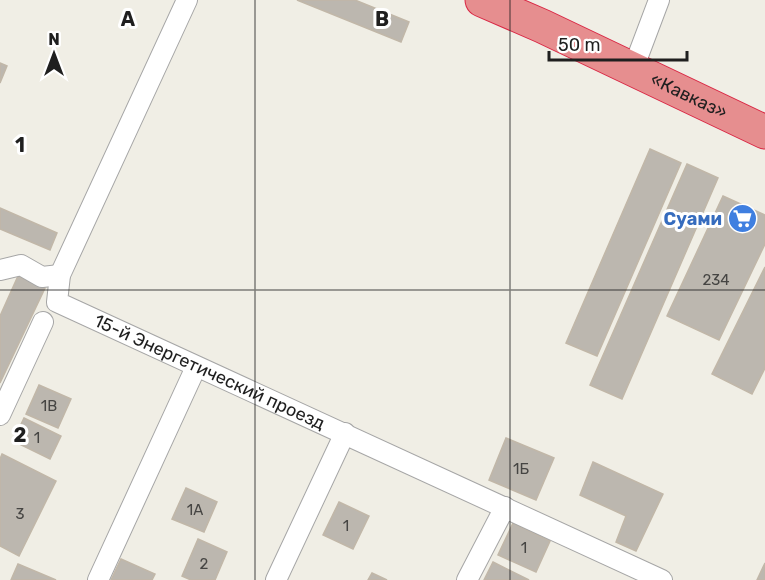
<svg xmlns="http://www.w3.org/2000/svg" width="765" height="580" font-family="Rubik,sans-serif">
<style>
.building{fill:#bcb7af;stroke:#c1b7a8;stroke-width:1.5}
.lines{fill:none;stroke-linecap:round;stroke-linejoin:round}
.street-casing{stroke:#a6a6a6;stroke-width:22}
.highway-casing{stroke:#d92744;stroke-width:35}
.street{stroke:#fff;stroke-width:20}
.highway{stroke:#e68e8f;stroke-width:33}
.grid{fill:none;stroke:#1f1f1f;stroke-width:1.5;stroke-opacity:0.55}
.labels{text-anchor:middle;stroke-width:6;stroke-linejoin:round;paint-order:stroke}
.number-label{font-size:15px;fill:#464543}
.street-label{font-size:18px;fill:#1f1f1f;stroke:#fff}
.shop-label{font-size:18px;font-weight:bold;fill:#366cbe;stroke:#fff;text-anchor:end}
.grid-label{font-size:20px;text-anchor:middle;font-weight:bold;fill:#1f1f1f;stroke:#fff;stroke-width:6;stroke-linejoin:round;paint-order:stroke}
</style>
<rect width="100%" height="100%" fill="#f0eee5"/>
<g class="building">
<polygon points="297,0 355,0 409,22 401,42"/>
<polygon points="0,63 7,66 0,83"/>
<polygon points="650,149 681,163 597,356 566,343"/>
<polygon points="687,164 718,178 622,399 590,385"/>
<polygon points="723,196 765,215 765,244 719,340 667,316"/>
<polygon points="0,208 57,233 50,250 0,229"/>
<polygon points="765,267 765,368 752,394 712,374"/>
<polygon points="18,276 45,288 0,383 0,316"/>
<polygon points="39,385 71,399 58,428 26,414"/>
<polygon points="24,418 61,436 50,459 13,441"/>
<polygon points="506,438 554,458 536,500 489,480"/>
<polygon points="2,454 56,481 19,556 0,546 0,459"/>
<polygon points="593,462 663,494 636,551 616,542 626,516 580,495"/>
<polygon points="186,488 217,502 204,532 172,519"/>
<polygon points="339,502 369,516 353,549 323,535"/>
<polygon points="513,523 550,541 536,572 498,555"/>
<polygon points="198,539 227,552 215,580 191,580 182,576"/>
<polygon points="121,559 155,574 152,580 111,580"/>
<polygon points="493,562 529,580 484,580"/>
<polygon points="765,563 765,580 757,580"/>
<polygon points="18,564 56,580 11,580"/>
<polygon points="372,573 387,580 368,580"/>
</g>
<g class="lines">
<defs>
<g id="street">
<path id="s1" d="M 187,0 L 60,275 L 57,302 L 662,580"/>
<polyline points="633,69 659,0"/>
<polyline points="0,270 21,265 42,277 60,275"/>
<polyline points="0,415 43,322"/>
<polyline points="98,580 196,367"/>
<polyline points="276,580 345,433"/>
<polyline points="467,580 505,507"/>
</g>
<g id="highway">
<path id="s2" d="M 482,0 L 542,26 L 765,132"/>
</g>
</defs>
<use href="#street" class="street-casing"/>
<use href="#highway" class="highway-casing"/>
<use href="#street" class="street"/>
<use href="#highway" class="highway"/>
</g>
<path class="grid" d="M 255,0 L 255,580M 510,0 L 510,580M 0,290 L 765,290"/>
<defs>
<symbol id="supermarket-disc" viewBox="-11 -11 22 22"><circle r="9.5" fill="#3f7fe0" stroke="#fff"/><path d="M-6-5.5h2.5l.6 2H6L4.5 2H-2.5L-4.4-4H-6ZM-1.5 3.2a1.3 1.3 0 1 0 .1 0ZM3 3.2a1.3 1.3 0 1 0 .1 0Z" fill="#fff"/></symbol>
</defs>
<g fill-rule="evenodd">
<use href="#supermarket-disc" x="726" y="202" width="33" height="33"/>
</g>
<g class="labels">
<g class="number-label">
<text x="716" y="285">234</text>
<text x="49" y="411">1В</text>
<text x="37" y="443">1</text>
<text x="521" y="474">1Б</text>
<text x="195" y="515">1А</text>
<text x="20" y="519">3</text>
<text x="346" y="531">1</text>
<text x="524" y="553">1</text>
<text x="204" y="569">2</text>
</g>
<g class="street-label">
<text dy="6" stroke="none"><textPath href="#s2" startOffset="228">«Кавказ»</textPath></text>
<text dy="6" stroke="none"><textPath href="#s1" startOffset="498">15-й Энергетический проезд</textPath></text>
</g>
<g class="shop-label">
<text x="722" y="225">Суами</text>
</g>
</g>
<g class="grid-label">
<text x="128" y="26">A</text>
<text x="382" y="26">B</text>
<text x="20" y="152">1</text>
<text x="20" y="442">2</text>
</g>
<g transform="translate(54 54)" stroke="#ffffff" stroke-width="4.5" paint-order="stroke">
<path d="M0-4.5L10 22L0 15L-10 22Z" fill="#1f1f1f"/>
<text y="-9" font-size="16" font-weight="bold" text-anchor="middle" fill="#1f1f1f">N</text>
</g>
<path d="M549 51v9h138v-9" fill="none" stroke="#1f1f1f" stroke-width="3"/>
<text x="558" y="51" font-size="18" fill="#1f1f1f" stroke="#ffffff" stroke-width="4.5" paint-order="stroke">50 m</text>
</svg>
